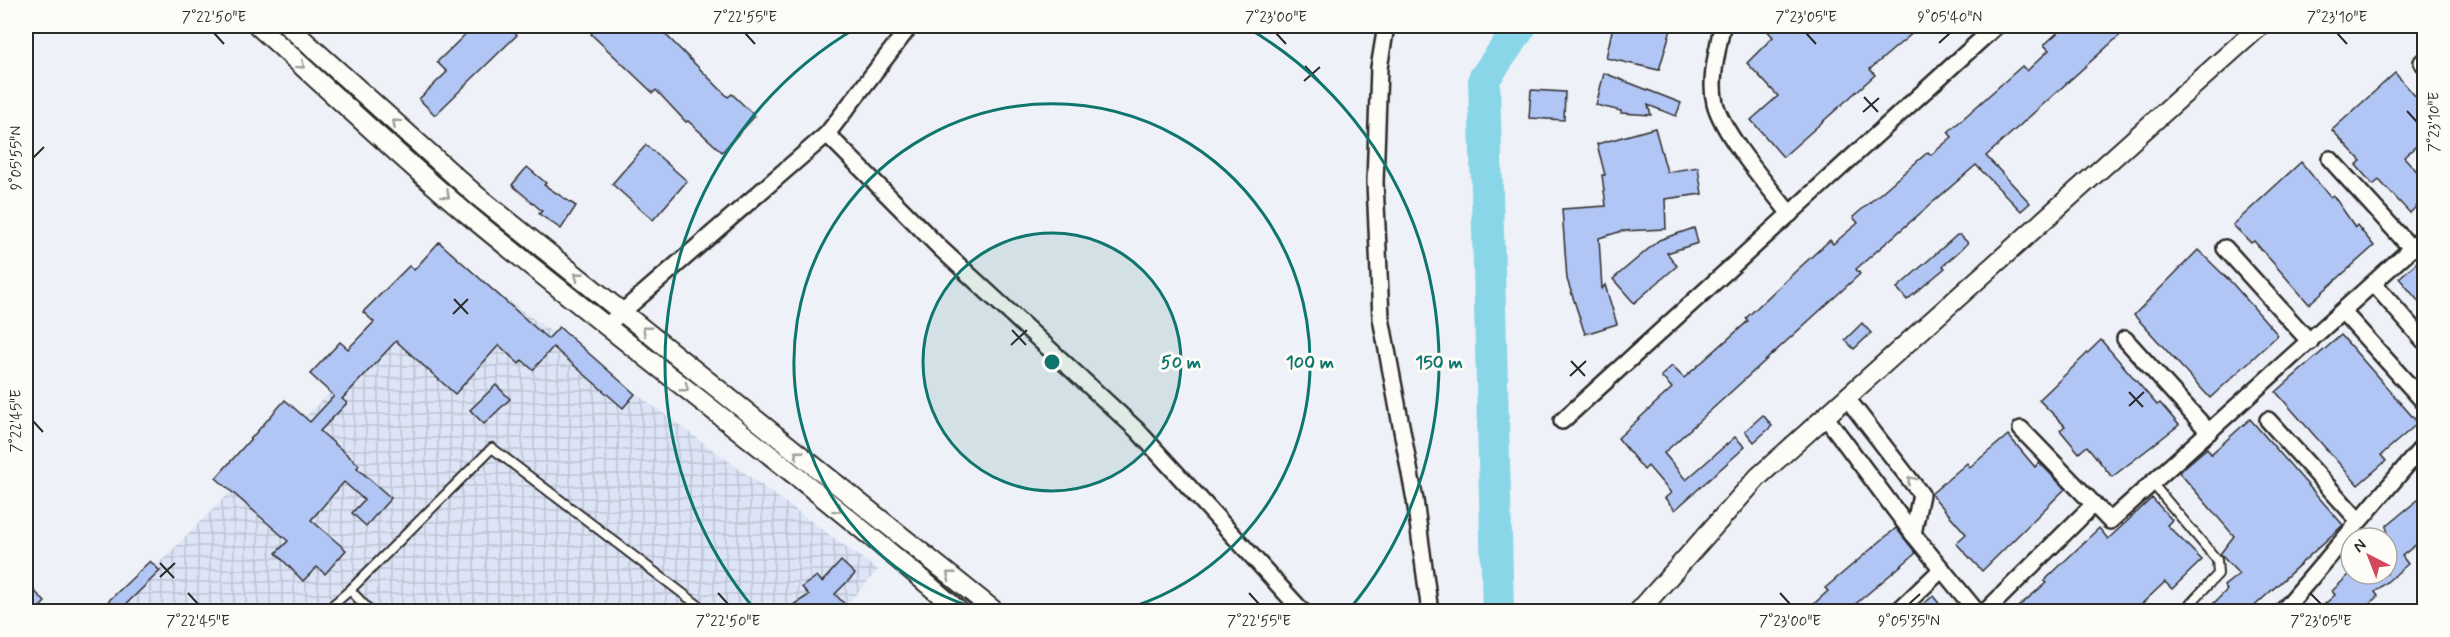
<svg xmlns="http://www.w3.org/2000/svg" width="2450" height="637" font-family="Mynerve,sans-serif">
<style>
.industrial{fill:url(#industrial-grid)}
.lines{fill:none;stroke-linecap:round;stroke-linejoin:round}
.river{stroke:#89d6e8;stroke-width:32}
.building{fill:#b2c6f5;stroke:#2b2b2b;stroke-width:1.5}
.service-casing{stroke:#2b2b2b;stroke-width:12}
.minor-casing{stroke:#2b2b2b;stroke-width:20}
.tertiary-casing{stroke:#2b2b2b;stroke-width:22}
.service{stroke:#fdfcf7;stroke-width:8}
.minor{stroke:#fdfcf7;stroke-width:15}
.tertiary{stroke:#fdfcf7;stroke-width:18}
.oneway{stroke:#9e9e9b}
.ticks{fill:none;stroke:#2b2b2b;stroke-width:2}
.ring{fill:none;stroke:#0f766e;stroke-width:3}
.centre{fill:#0f766e;stroke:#fdfcf7;stroke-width:3}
.ring-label{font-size:18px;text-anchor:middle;font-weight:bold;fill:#0f766e;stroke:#fdfcf7;stroke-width:6;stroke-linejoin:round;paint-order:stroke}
.neatline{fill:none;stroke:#2b2b2b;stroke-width:2}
.ticks-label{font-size:15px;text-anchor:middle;fill:#2b2b2b}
</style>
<defs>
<pattern id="industrial-grid" width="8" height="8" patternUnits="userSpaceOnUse" patternTransform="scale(1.5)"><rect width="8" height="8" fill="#dce4f6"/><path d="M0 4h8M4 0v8" fill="none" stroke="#bdc4d3"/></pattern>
</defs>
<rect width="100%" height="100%" fill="#eef1f7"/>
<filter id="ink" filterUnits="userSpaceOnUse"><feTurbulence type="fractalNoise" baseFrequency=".0167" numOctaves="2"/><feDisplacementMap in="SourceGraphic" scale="12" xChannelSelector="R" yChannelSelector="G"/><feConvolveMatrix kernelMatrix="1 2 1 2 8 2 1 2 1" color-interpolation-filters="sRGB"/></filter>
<g filter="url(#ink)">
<polygon class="industrial" points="458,264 878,570 841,611 110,612"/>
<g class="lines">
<polyline class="river" points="1498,612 1484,79 1521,26"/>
</g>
<g class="building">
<polygon points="474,26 508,26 517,35 435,115 419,99 447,72 437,62"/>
<polygon points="600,26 657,26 728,97 732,94 755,116 722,152 688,121 686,122 656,90 653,93 591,34"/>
<polygon points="1613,26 1672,26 1659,70 1606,58"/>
<polygon points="1763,26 1921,26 1870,69 1875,75 1783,157 1751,120 1778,96 1747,63 1773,37"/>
<polygon points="2065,26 2130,26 1986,156 2030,203 2021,211 1976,165 1856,269 1860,274 1664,453 1686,480 1735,437 1745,447 1675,510 1665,498 1671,493 1648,466 1644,470 1618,438 1672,388 1661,376 1672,366 1684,378 1748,321 1746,318 1798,269 1830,240 1833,244 1858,223 1853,217 1928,152 1931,155 1952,137 1948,132 2022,66 2027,71 2049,50 2044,45"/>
<polygon points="1604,73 1681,103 1676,116 1648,105 1651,115 1621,113 1621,111 1596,105"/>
<polygon points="2395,73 2424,106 2424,139 2404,157 2424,179 2424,199 2410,213 2379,180 2373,185 2356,165 2361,161 2332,130"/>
<polygon points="1531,90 1565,92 1564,120 1529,118"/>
<polygon points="1655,128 1667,172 1698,167 1702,194 1665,199 1666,229 1622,231 1599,238 1602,289 1605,285 1617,324 1585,334 1567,279 1562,209 1606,206 1602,175 1605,175 1597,144"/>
<polygon points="646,145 687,181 653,220 612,184"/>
<polygon points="2301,162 2330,197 2333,195 2355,227 2357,225 2374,246 2309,304 2254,241 2251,243 2233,225"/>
<polygon points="527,167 546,183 544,185 576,206 561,229 539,214 542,211 512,185"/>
<polygon points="1694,228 1698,243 1667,253 1677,266 1634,303 1613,279 1659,240"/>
<polygon points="1957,235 1960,235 1968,243 1943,266 1945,268 1907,300 1897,288"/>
<polygon points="439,242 548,339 559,327 635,394 623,408 553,347 533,370 522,360 519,364 499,345 455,394 396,341 342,399 347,403 320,431 359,465 357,468 391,498 366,526 352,513 364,500 344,482 311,520 346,550 325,574 317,567 303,581 276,553 288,541 216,478 285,400 310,422 334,396 310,374 340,342 348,349 374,322 363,312 409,266 414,270"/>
<polygon points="2198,250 2232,283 2278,335 2210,398 2134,315"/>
<polygon points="2424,256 2424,308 2399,278"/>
<polygon points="1862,323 1871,333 1854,349 1845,340"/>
<polygon points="2341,335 2418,423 2381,455 2386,461 2358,485 2276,392"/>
<polygon points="2101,340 2157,405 2160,403 2179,425 2112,477 2087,446 2079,453 2060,430 2065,426 2039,400"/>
<polygon points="496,385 510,399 484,424 470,410"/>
<polygon points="1763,415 1772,426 1754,442 1745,431"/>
<polygon points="2250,419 2343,525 2248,612 2205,612 2227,590 2224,586 2239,574 2220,554 2234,536 2179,472 2207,448 2211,454"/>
<polygon points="2008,435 2035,467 2039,462 2065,489 1982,571 1956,543 1966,534 1931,494 1967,463 1970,467"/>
<polygon points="2424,495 2424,538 2402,556 2408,564 2375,592 2378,596 2361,612 2316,612 2335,595 2332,591 2350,574 2387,574 2387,525"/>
<polygon points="2152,498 2172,520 2167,525 2202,560 2172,589 2165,582 2133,612 2012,612 2046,583 2044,581 2099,528 2108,539"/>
<polygon points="1896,528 1916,553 1846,612 1805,612 1828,591 1825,588"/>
<polygon points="150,561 160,571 118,612 97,612"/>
<polygon points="841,561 855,574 835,594 852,612 782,612 809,595 802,587 817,576 822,582"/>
<polygon points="26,582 45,602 35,612 26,612"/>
<polygon points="1933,596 1946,612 1914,612"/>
</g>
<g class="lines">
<defs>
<g id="service">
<polyline points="2152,483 2217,560 2218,574 2190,604"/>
<polyline points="325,612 350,590"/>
<polyline points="371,612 350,590 492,448 707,612"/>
</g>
<g id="minor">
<polyline points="1386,26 1379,68 1375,182 1381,318 1415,500 1430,612"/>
<path d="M 1722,26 C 1718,50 1709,79 1715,103 C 1723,135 1769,187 1790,214"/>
<polyline points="2422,62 2424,65"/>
<polyline points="827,134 940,248 1137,430 1303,612"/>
<polyline points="2330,159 2412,249"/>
<polyline points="2225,248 2310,342"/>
<polyline points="2374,284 2424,341"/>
<polyline points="2343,312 2424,402"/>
<polyline points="606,326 827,134 910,26"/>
<polyline points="2125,339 2209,432"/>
<polyline points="1846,397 1921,494 1913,534"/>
<polyline points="1825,416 1913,534 1977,612"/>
<polyline points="2268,420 2359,521"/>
<polyline points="1562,421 1996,26"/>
<polyline points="2021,429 2110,521 2424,237"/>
<polyline points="1897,612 1942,569"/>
<polyline points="1985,612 2093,505"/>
<polyline points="2282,612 2424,445"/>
</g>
<g id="tertiary">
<path d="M 258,26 C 327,88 395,153 466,213 C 629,348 800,473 960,612"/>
<polyline points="288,26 476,195 996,612"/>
<polyline points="1638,612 1758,477 2260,26"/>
</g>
</defs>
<use href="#service" class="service-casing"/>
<use href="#minor" class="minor-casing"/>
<use href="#tertiary" class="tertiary-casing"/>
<use href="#service" class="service"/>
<use href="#minor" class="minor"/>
<use href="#tertiary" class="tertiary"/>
</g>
<defs><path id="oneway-chevron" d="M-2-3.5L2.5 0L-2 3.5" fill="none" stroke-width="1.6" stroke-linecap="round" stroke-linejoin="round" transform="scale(1.5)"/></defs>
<g class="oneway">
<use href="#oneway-chevron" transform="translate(301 65) rotate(42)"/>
<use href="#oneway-chevron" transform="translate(396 123) rotate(-138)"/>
<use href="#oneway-chevron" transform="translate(446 195) rotate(42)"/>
<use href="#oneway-chevron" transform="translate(578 276) rotate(-142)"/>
<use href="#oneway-chevron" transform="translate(646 330) rotate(-141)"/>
<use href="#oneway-chevron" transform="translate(685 388) rotate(38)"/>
<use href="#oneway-chevron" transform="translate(798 454) rotate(-141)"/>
<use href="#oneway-chevron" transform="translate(1911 480) rotate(-128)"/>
<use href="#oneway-chevron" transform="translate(838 509) rotate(40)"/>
<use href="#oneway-chevron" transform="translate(950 575) rotate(-142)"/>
</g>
</g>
<path class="ticks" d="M 214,33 L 224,44M 745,33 L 755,44M 1276,33 L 1286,44M 1806,33 L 1816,44M 2337,33 L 2347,44M 1939,43 L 1950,33M 1305,66 L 1319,81M 1304,81 L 1320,67M 1864,97 L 1878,112M 2407,111 L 2417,122M 1863,112 L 1879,98M 33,158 L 44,147M 454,299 L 468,314M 453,314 L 468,299M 1012,330 L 1026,345M 1011,345 L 1027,330M 1571,361 L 1585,376M 1570,376 L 1586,361M 2129,392 L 2143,407M 2129,406 L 2144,392M 33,421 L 43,432M 160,563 L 174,578M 160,577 L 175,563M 188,593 L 198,604M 718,593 L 728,604M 1249,593 L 1259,604M 1780,593 L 1790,604M 2310,593 L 2321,604M 1909,604 L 1920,594"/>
<circle cx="1052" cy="362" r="129" fill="#0f766e" fill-opacity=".12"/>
<g class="ring">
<circle cx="1052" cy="362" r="129"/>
<path d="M985 611A258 258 0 1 1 1119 611"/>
<path d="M756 611A387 387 0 0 1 858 27M1246 27A387 387 0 0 1 1348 611"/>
</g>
<circle cx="1052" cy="362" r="9" class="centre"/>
<g class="ring-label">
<text x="1181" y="368">50 m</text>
<text x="1310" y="368">100 m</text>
<text x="1439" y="368">150 m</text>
</g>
<rect width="2450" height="637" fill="none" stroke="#fdfcf7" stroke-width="66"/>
<g transform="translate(2369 556) rotate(318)"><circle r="28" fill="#fdfcf7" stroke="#a9a8a5" stroke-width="1.5"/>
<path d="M0-4.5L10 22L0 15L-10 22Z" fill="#d1495b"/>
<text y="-9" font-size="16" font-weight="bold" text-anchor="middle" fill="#2b2b2b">N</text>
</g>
<rect x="33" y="33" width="2384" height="571" class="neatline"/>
<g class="ticks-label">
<text x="214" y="22">7°22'50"E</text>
<text x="745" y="22">7°22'55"E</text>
<text x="1276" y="22">7°23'00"E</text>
<text x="1806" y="22">7°23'05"E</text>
<text x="1950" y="22">9°05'40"N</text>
<text x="2337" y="22">7°23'10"E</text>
<text transform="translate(2434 122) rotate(-90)" y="5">7°23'10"E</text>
<text transform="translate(16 158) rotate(-90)" y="5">9°05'55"N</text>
<text transform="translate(16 421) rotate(-90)" y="5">7°22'45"E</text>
<text x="198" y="626">7°22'45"E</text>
<text x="728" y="626">7°22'50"E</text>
<text x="1259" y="626">7°22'55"E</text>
<text x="1790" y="626">7°23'00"E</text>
<text x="1909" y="626">9°05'35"N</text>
<text x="2321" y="626">7°23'05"E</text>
</g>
</svg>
